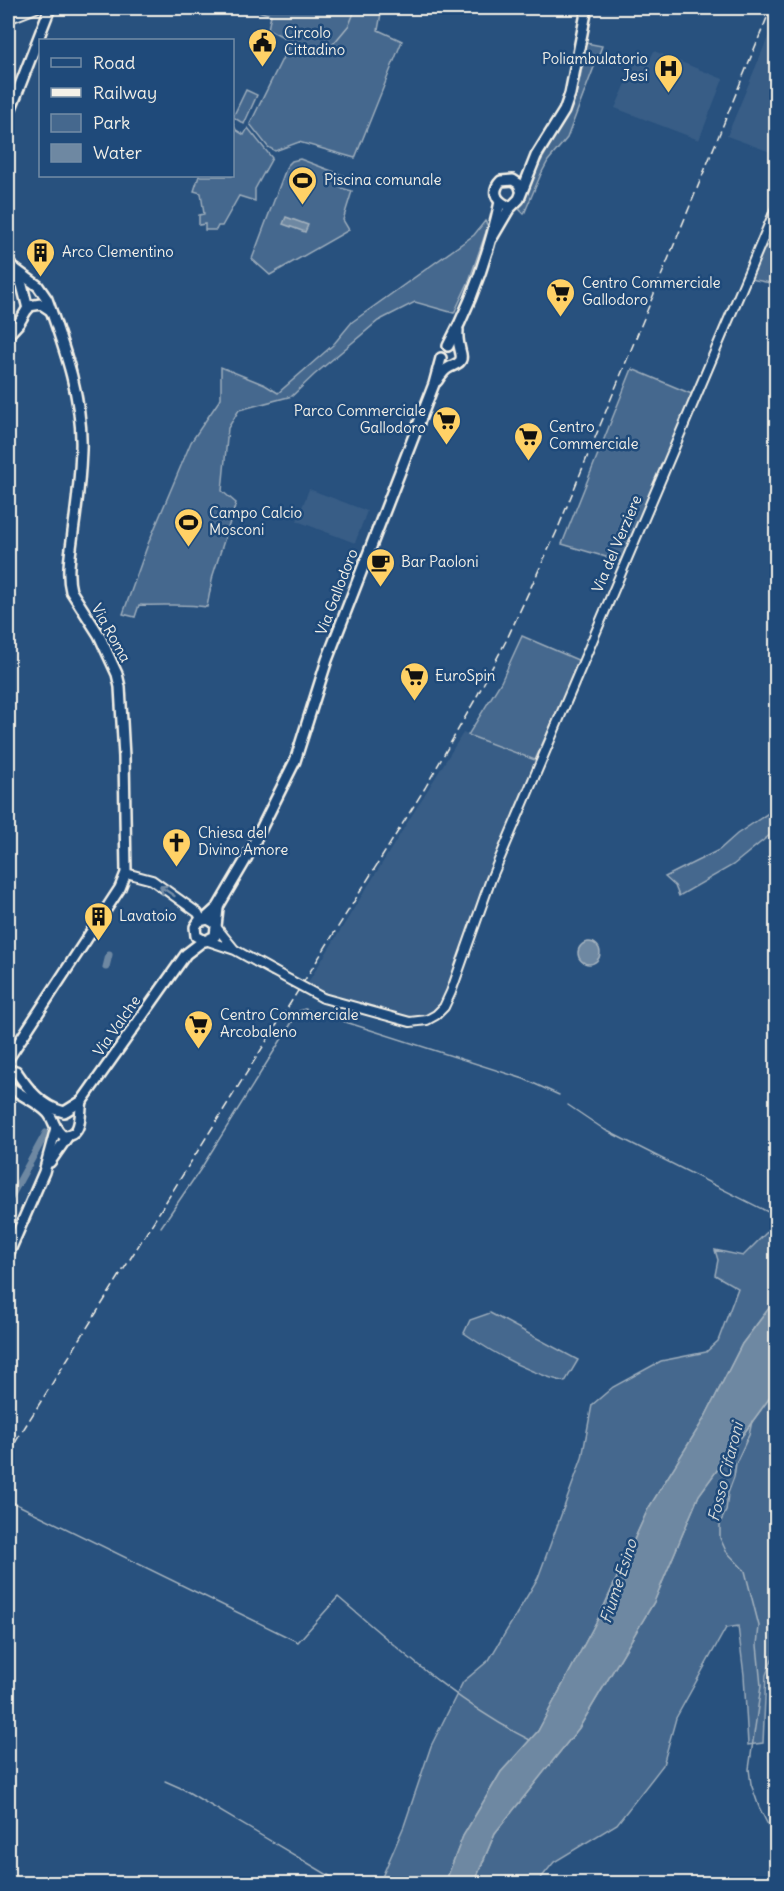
<svg xmlns="http://www.w3.org/2000/svg" width="784" height="1891" font-family="Delius,sans-serif">
<style>
.built{fill:#375d86}
.green{fill:#45688e;stroke:#9cacbb;stroke-width:1.5}
.water{fill:#6e88a2;stroke:#a4b2be;stroke-width:1.5}
.lines{fill:none;stroke-linecap:round;stroke-linejoin:round}
.stream{stroke:#a4b2be;stroke-width:1.5}
.canal{stroke:#6e88a2;stroke-width:7}
.minor-casing{stroke:#f4f1e8;stroke-width:12}
.major-casing{stroke:#f4f1e8;stroke-width:14}
.minor{stroke:#1f4a7a;stroke-width:8}
.major{stroke:#1f4a7a;stroke-width:9}
.rail{stroke:#f4f1e8;stroke-width:1.5;stroke-dasharray:9 4.5;stroke-linecap:butt}
.minor-bridge-casing{stroke:#f4f1e8;stroke-width:12;stroke-linecap:butt}
.minor-bridge{stroke:#1f4a7a;stroke-width:8}
.oneway{stroke:#748da6}
.labels{text-anchor:middle;stroke-width:5;stroke-linejoin:round;paint-order:stroke}
.poi-label{font-size:15px;fill:#f4f1e8;stroke:#1f4a7a;text-anchor:start}
.street-label{font-size:15px;fill:#f4f1e8;stroke:#1f4a7a}
.water-label{font-size:16px;font-style:italic;fill:#d9dcda;stroke:#1f4a7a}
</style>
<rect width="100%" height="100%" fill="#28517e"/>
<filter id="ink" filterUnits="userSpaceOnUse"><feTurbulence type="fractalNoise" baseFrequency=".0167" numOctaves="2"/><feDisplacementMap in="SourceGraphic" scale="12" xChannelSelector="R" yChannelSelector="G"/><feConvolveMatrix kernelMatrix="1 2 1 2 8 2 1 2 1" color-interpolation-filters="sRGB"/></filter>
<g filter="url(#ink)">
<g class="built">
<polygon points="776,18 776,154 727,136"/>
<polygon points="654,51 723,79 699,140 615,108 637,59 648,63"/>
<polygon points="309,489 367,511 355,543 297,521"/>
<polygon points="463,733 535,760 484,887 445,998 437,1010 426,1017 412,1018 330,997 319,992 307,984"/>
</g>
<g class="green">
<polygon points="259,8 382,8 378,30 402,41 355,158 299,142 275,151 268,147 250,124 291,41 268,29 271,15 258,11"/>
<polygon points="586,43 602,46 567,138 548,161 541,174 524,214 517,207 526,195 529,183 570,109 580,78"/>
<polygon points="246,90 257,95 244,124 233,117"/>
<polygon points="233,123 236,130 244,135 248,128 272,158 255,189 255,201 239,196 222,226 218,226 216,230 205,230 205,224 199,225 199,215 204,214 201,193 194,191 199,176 232,176"/>
<polygon points="300,159 345,176 341,188 352,191 343,220 349,230 270,275 252,259 287,166 292,161"/>
<path d="M 485,221 L 488,226 L 469,281 L 454,313 L 415,302 L 378,321 L 314,375 L 292,396 L 239,410 L 228,428 L 222,491 L 236,503 L 213,575 L 207,607 C 184,603 162,606 139,605 L 135,617 L 123,614 L 148,544 L 191,442 L 221,398 L 221,367 L 265,385 L 278,393 L 333,345 L 352,322 L 474,235 Z"/>
<polygon points="770,244 776,245 776,284 750,279 762,250"/>
<polygon points="632,369 694,395 623,562 562,544"/>
<polygon points="522,636 580,661 535,760 468,735 501,682"/>
<polygon points="776,808 776,830 733,865 679,896 675,886 665,877 719,850 737,834"/>
<polygon points="776,1226 776,1299 742,1344 704,1419 648,1509 601,1613 538,1731 501,1772 463,1836 445,1883 379,1884 404,1826 431,1746 463,1682 489,1660 538,1578 582,1458 592,1405 613,1387 661,1361 706,1352 718,1341 738,1288 715,1275 718,1260 715,1250 743,1256 766,1233"/>
<path d="M 490,1313 L 578,1360 L 565,1382 C 530,1373 494,1354 464,1333 L 470,1320 Z"/>
<polygon points="776,1389 776,1649 766,1675 763,1743 748,1745 744,1675 738,1626 726,1628 676,1718 663,1765 617,1824 554,1862 537,1883 474,1884 495,1833 579,1728 654,1602 699,1495"/>
</g>
<g class="water">
<polygon points="286,217 308,225 305,232 283,224"/>
<circle cx="589" cy="953" r="11"/>
<polygon points="776,1299 776,1389 699,1495 654,1602 579,1728 495,1833 474,1883 445,1883 463,1836 501,1772 538,1731 601,1613 648,1509 704,1419 742,1344"/>
</g>
<g class="lines">
<g class="stream">
<polyline points="329,49 349,25 356,8"/>
<polyline points="568,1105 605,1130 776,1216"/>
<polyline points="161,1227 200,1170 299,1011 305,1009 524,1079 559,1095"/>
<polyline points="752,1421 749,1435 736,1463 734,1477 728,1493 726,1511 720,1523 720,1538 726,1551 745,1571 759,1626 757,1645 761,1686 749,1769 751,1784 759,1807 768,1825 776,1863"/>
<path d="M 8,1500 L 298,1642 L 338,1597 C 399,1649 458,1704 530,1740"/>
<polyline points="165,1781 183,1789 343,1884"/>
</g>
<g class="canal">
<polyline points="106,967 109,955"/>
<polyline points="8,1202 46,1133"/>
</g>
<defs>
<g id="minor">
<polyline points="8,19 36,8"/>
<polyline points="126,873 152,880 198,913 201,919"/>
<polyline points="217,928 234,949"/>
<polyline points="208,941 235,950 273,971"/>
<polyline points="323,998 410,1022 427,1020 436,1015 444,1007 451,992 491,879 776,208"/>
</g>
<g id="major">
<polyline points="8,112 12,106 50,8"/>
<path d="M 506,205 C 495,200 492,190 501,181 L 513,180 L 519,184 L 521,190"/>
<polyline points="492,238 509,209 519,199 536,156 564,111 570,94 587,8"/>
<path d="M 8,264 L 38,286 L 47,299 C 64,347 83,399 81,450 C 80,477 77,505 73,532 C 71,552 66,572 71,591 L 99,635 L 117,674 L 120,687 L 124,757 L 126,873 L 120,888 L 8,1059"/>
<polyline points="13,269 22,285 28,309"/>
<polyline points="8,335 19,323 29,306 41,304 50,310"/>
<path d="M 448,346 C 472,302 489,252 500,202"/>
<path d="M 437,381 C 440,376 445,369 450,367 C 456,364 463,363 461,354 C 459,345 457,340 458,330"/>
<polyline points="8,787 8,788"/>
<polyline points="206,918 218,907 245,861 295,761 327,660 434,384 441,358"/>
<polyline points="215,923 208,919 199,921 195,927 196,936 205,941 215,936 218,908"/>
<path d="M 16,1071 C 28,1089 42,1107 64,1112"/>
<path d="M 8,1085 C 20,1096 37,1101 48,1113 C 55,1121 54,1131 64,1136 C 83,1136 79,1115 82,1101"/>
<polyline points="66,1111 82,1101 186,954 203,941"/>
<polyline points="50,1162 68,1136"/>
<polyline points="8,1255 44,1172 56,1128"/>
</g>
</defs>
<use href="#minor" class="minor-casing"/>
<use href="#major" class="major-casing"/>
<use href="#minor" class="minor"/>
<use href="#major" class="major"/>
<polyline class="rail" points="8,1454 425,788 476,698 506,641 556,533 771,8"/>
<defs>
<polyline id="minor-bridge" points="273,971 323,998"/>
</defs>
<use href="#minor-bridge" class="minor-bridge-casing"/>
<use href="#minor-bridge" class="minor-bridge"/>
</g>
<defs><path id="oneway-shaft" d="M-6 0H5M1.5-3L5.5 0L1.5 3" fill="none" stroke-width="1.6" stroke-linecap="round" stroke-linejoin="round" transform="scale(1.5)"/></defs>
<use class="oneway" href="#oneway-shaft" transform="translate(167 891) rotate(-146)"/>
</g>
<defs>
<symbol id="civic-pin" viewBox="-11 -11 22 30"><path d="M0 17L-7.5 6A9.5 9.5 0 1 1 7.5 6Z" fill="#ffd166" stroke="#1f4a7a"/><path d="M-.6-6.5H3V-4.5H.6V-3L4-1V1h2V6H-6V1h2V-1L-.6-3ZM-1.2 2.5V6h2.4V2.5Z" fill="#111"/></symbol>
<symbol id="hospital-pin" viewBox="-11 -11 22 30"><path d="M0 17L-7.5 6A9.5 9.5 0 1 1 7.5 6Z" fill="#ffd166" stroke="#1f4a7a"/><path d="M-5-5h3v3.5h4V-5h3V5h-3V1.5h-4V5h-3Z" fill="#111"/></symbol>
<symbol id="stadium-pin" viewBox="-11 -11 22 30"><path d="M0 17L-7.5 6A9.5 9.5 0 1 1 7.5 6Z" fill="#ffd166" stroke="#1f4a7a"/><path d="M0-5a6.5 5 0 1 0 0 10a6.5 5 0 1 0 0-10ZM-3.5-1.8h7v3.6h-7Z" fill="#111"/></symbol>
<symbol id="building-pin" viewBox="-11 -11 22 30"><path d="M0 17L-7.5 6A9.5 9.5 0 1 1 7.5 6Z" fill="#ffd166" stroke="#1f4a7a"/><path d="M-4-6H4V6H1V3H-1V6H-4ZM-2.5-4.3h1.7v1.8h-1.7ZM.8-4.3h1.7v1.8H.8ZM-2.5-1h1.7V.8h-1.7ZM.8-1h1.7V.8H.8Z" fill="#111"/></symbol>
<symbol id="supermarket-pin" viewBox="-11 -11 22 30"><path d="M0 17L-7.5 6A9.5 9.5 0 1 1 7.5 6Z" fill="#ffd166" stroke="#1f4a7a"/><path d="M-6-5.5h2.5l.6 2H6L4.5 2H-2.5L-4.4-4H-6ZM-1.5 3.2a1.3 1.3 0 1 0 .1 0ZM3 3.2a1.3 1.3 0 1 0 .1 0Z" fill="#111"/></symbol>
<symbol id="cafe-pin" viewBox="-11 -11 22 30"><path d="M0 17L-7.5 6A9.5 9.5 0 1 1 7.5 6Z" fill="#ffd166" stroke="#1f4a7a"/><path d="M-5.5-4.5H6V0H3Q3 3.5 0 3.5H-2.5Q-5.5 3.5-5.5 0ZM3-3.2v2h1.7v-2ZM-6 4.5H4V6H-6Z" fill="#111"/></symbol>
<symbol id="church-pin" viewBox="-11 -11 22 30"><path d="M0 17L-7.5 6A9.5 9.5 0 1 1 7.5 6Z" fill="#ffd166" stroke="#1f4a7a"/><path d="M-1.2-6h2.4v3.5h3.3v2.4h-3.3V6h-2.4V-.1h-3.3v-2.4h3.3Z" fill="#111"/></symbol>
</defs>
<g fill-rule="evenodd">
<use href="#civic-pin" x="246" y="26" width="33" height="45"/>
<use href="#hospital-pin" x="652" y="52" width="33" height="45"/>
<use href="#stadium-pin" x="286" y="164" width="33" height="45"/>
<use href="#building-pin" x="24" y="236" width="33" height="45"/>
<use href="#supermarket-pin" x="544" y="276" width="33" height="45"/>
<use href="#supermarket-pin" x="430" y="404" width="33" height="45"/>
<use href="#supermarket-pin" x="512" y="420" width="33" height="45"/>
<use href="#stadium-pin" x="172" y="506" width="33" height="45"/>
<use href="#cafe-pin" x="364" y="546" width="33" height="45"/>
<use href="#supermarket-pin" x="398" y="660" width="33" height="45"/>
<use href="#church-pin" x="160" y="826" width="33" height="45"/>
<use href="#building-pin" x="82" y="900" width="33" height="45"/>
<use href="#supermarket-pin" x="182" y="1008" width="33" height="45"/>
</g>
<g class="labels">
<g class="poi-label">
<text x="284" y="38">Circolo<tspan x="284" dy="17">Cittadino</tspan></text>
<text x="648" y="64" text-anchor="end">Poliambulatorio<tspan x="648" dy="17">Jesi</tspan></text>
<text x="324" y="185">Piscina comunale</text>
<text x="62" y="257">Arco Clementino</text>
<text x="582" y="288">Centro Commerciale<tspan x="582" dy="17">Gallodoro</tspan></text>
<text x="426" y="416" text-anchor="end">Parco Commerciale<tspan x="426" dy="17">Gallodoro</tspan></text>
<text x="549" y="432">Centro<tspan x="549" dy="17">Commerciale</tspan></text>
<text x="209" y="518">Campo Calcio<tspan x="209" dy="17">Mosconi</tspan></text>
<text x="401" y="567">Bar Paoloni</text>
<text x="435" y="681">EuroSpin</text>
<text x="198" y="838">Chiesa del<tspan x="198" dy="17">Divino Amore</tspan></text>
<text x="119" y="921">Lavatoio</text>
<text x="220" y="1020">Centro Commerciale<tspan x="220" dy="17">Arcobaleno</tspan></text>
</g>
<g class="street-label">
<text transform="translate(617 544) rotate(-67)" y="5">Via del Verziere</text>
<text transform="translate(337 592) rotate(-69)" y="5">Via Gallodoro</text>
<text transform="translate(111 633) rotate(61)" y="5">Via Roma</text>
<text transform="translate(117 1026) rotate(-55)" y="5">Via Valche</text>
</g>
<g class="water-label">
<text transform="translate(725 1472) rotate(-76)" y="6">Fosso Cifaroni</text>
<text transform="translate(618 1581) rotate(-72)" y="6">Fiume Esino</text>
</g>
</g>
<rect width="784" height="1891" fill="none" stroke="#1f4a7a" stroke-width="30"/>
<rect x="15" y="15" width="754" height="1861" fill="none" stroke="#f4f1e8" stroke-width="2" filter="url(#ink)"/>
<rect x="39" y="39" width="195" height="138" fill="#1f4a7a" stroke="#748da6" stroke-width="1.5"/>
<rect x="51" y="58" width="30" height="9" fill="#1f4a7a" stroke="#748da6" stroke-width="1.5"/>
<text x="93" y="69" font-size="18" fill="#f4f1e8">Road</text>
<rect x="51" y="88" width="30" height="9" fill="#f4f1e8" stroke="#748da6" stroke-width="1.5"/>
<text x="93" y="99" font-size="18" fill="#f4f1e8">Railway</text>
<rect x="51" y="114" width="30" height="18" fill="#45688e" stroke="#748da6" stroke-width="1.5"/>
<text x="93" y="129" font-size="18" fill="#f4f1e8">Park</text>
<rect x="51" y="144" width="30" height="18" fill="#6e88a2" stroke="#748da6" stroke-width="1.5"/>
<text x="93" y="159" font-size="18" fill="#f4f1e8">Water</text>
</svg>
